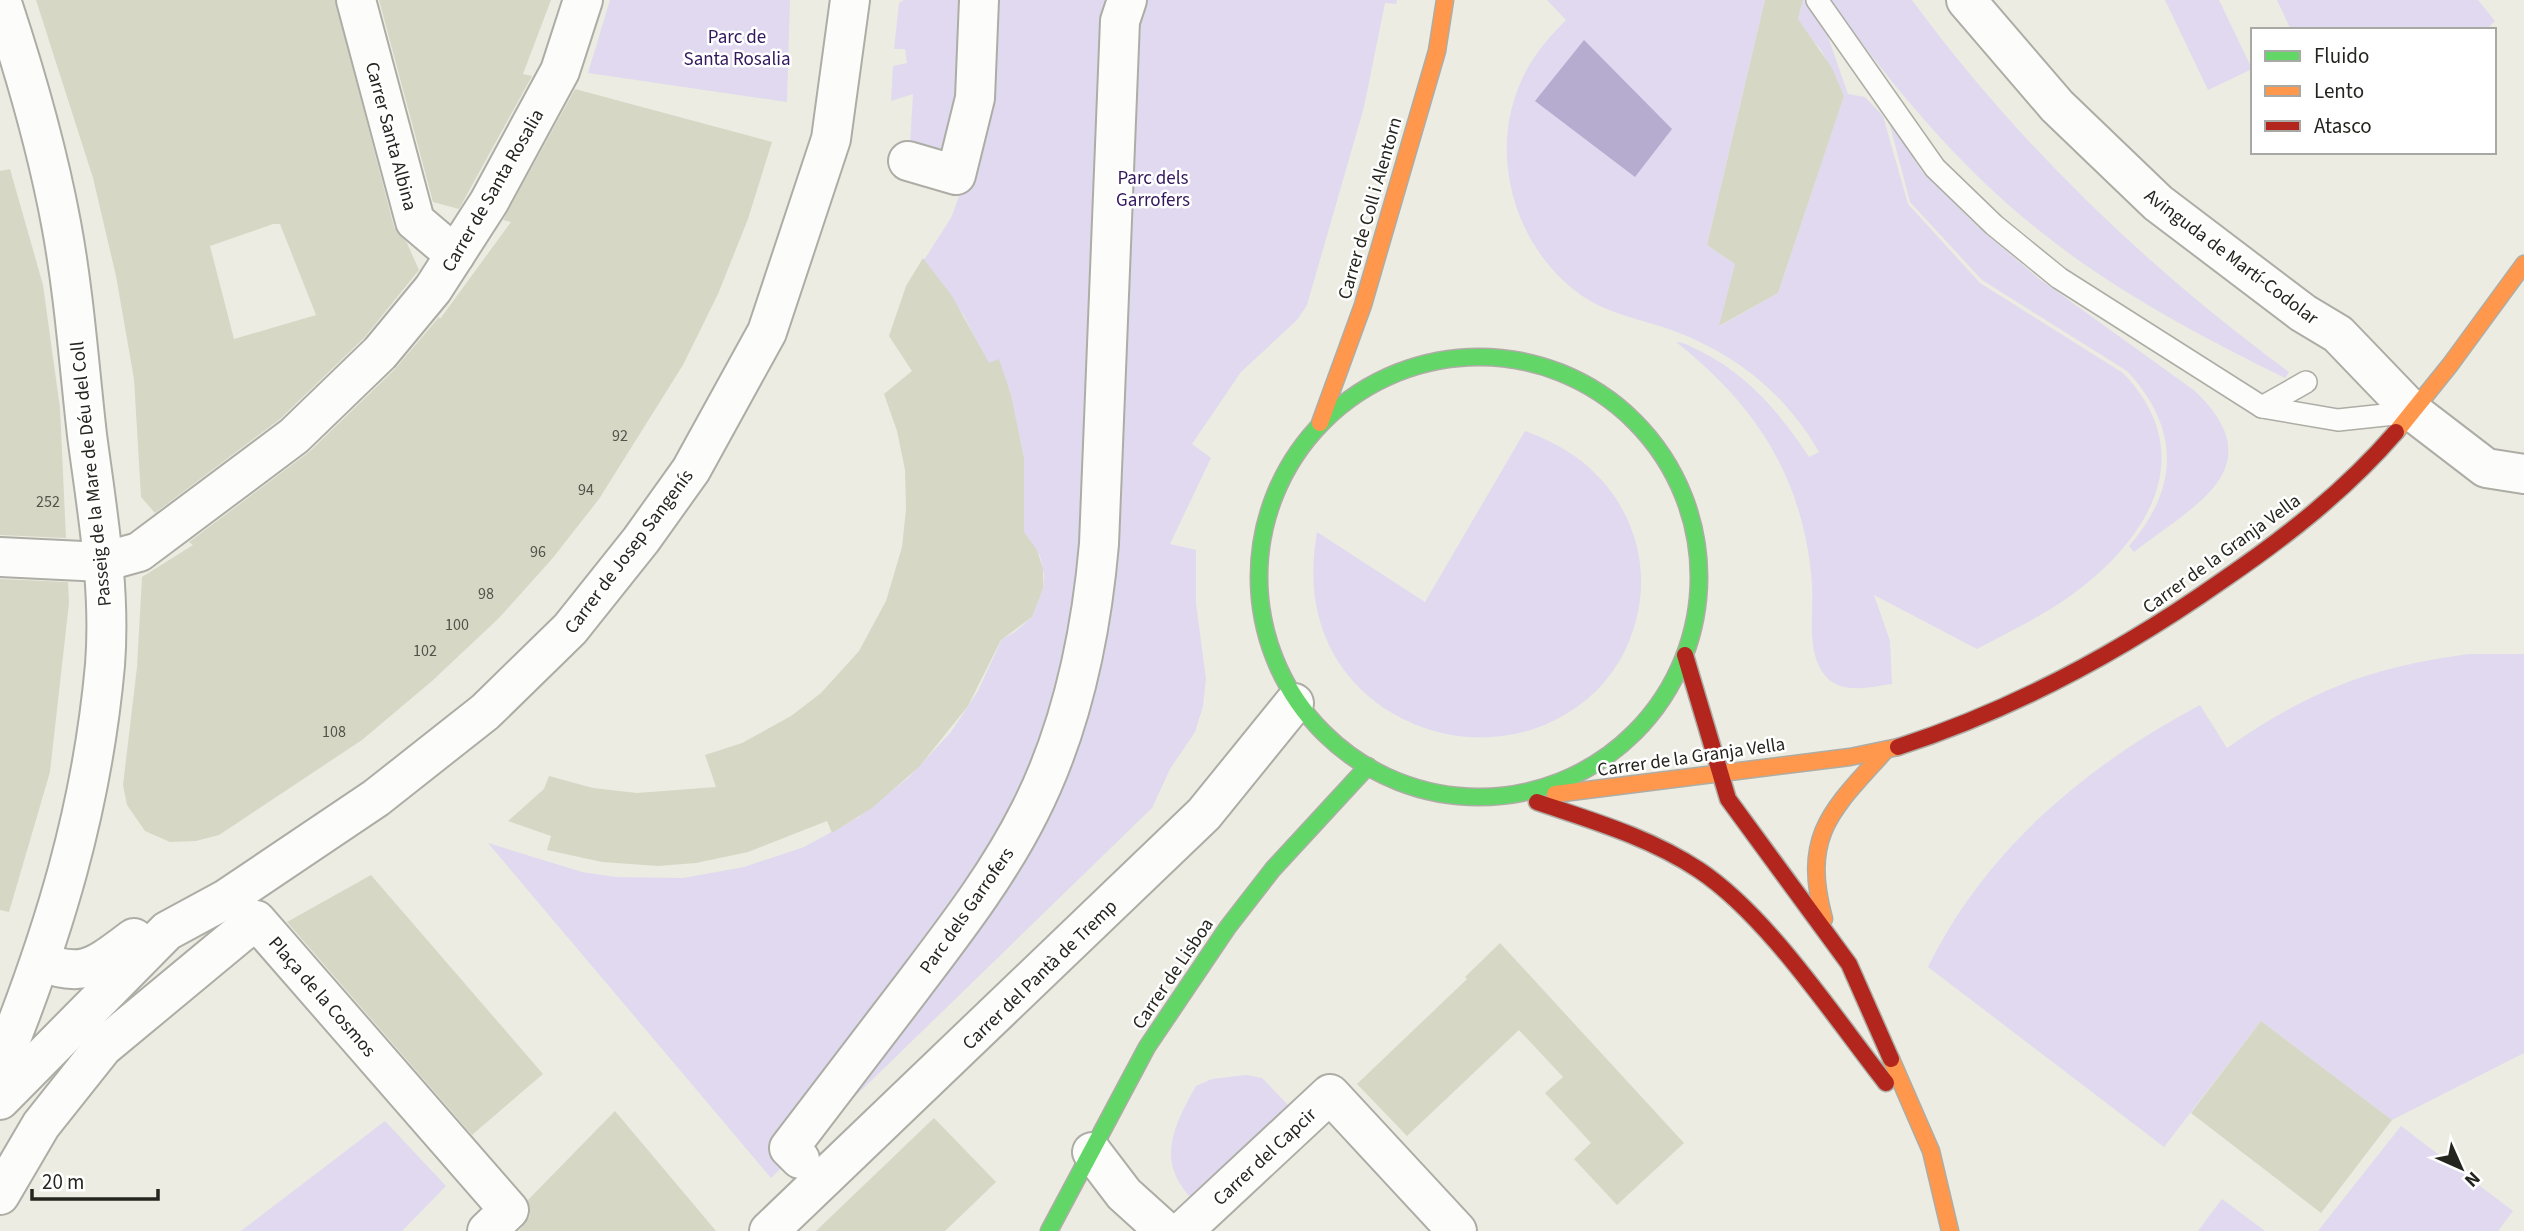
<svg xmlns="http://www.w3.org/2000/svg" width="2524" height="1231" font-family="'Source Sans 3',sans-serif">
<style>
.green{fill:#e0d9f0}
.water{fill:#b5acd0}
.building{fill:#d7d7c6;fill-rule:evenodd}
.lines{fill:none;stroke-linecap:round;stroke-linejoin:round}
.lane-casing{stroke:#adada6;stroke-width:24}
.street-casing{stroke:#adada6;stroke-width:42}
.fast-casing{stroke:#adada6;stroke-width:19}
.slow-casing{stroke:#adada6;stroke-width:19}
.jam-casing{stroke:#adada6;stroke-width:19}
.lane{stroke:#fcfcfb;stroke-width:21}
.street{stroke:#fcfcfb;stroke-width:38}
.fast{stroke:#63d668;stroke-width:16}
.slow{stroke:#ff974d;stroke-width:16}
.jam{stroke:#b3261e;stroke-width:16}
.labels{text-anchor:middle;stroke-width:5;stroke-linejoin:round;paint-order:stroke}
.number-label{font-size:16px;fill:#525249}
.park-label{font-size:19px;fill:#32195c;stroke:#fff}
.street-label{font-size:19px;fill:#25251f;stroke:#fff}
</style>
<rect width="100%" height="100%" fill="#ecece2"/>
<g class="green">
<polygon points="610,0 790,0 787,102 588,73"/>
<polygon points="904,0 1397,0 1396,4 1385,3 1364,107 1307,305 1297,320 1241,372 1192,444 1211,458 1170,544 1196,550 1196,603 1206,679 1203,706 1195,732 1170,769 1152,808 771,1178 488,843 582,872 615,877 683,878 744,867 804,847 859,817 908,778 951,732 978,691 1002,639 1015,632 1032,617 1043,589 1044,575 1040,556 1024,533 1024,458 1009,388 988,364 964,316 924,260 951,218 973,159 910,145 913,94 891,101 893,66 907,63 905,49 894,49 899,3"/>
<path d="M 1547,0 L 1765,0 L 1707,245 L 1735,264 L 1720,326 L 1778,293 L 1844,96 L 1821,50 L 1797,22 L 1802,5 L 1795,0 L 1806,0 L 1826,31 L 1848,94 L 1865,97 L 1883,116 L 1908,204 L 1980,283 L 2123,373 C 2203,456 2146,543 2066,599 C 2038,618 2007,633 1977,649 L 1874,595 L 1890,641 L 1892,684 C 1869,687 1839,696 1823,673 C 1806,649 1814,611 1812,584 C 1804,479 1757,406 1676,342 C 1683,342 1692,347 1700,351 C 1747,374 1781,414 1809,457 L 1819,452 C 1785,392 1732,351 1666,328 C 1641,320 1609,313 1587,299 C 1518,255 1487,160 1520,84 C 1530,59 1547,39 1566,20 Z"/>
<path d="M 1830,0 L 1912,0 C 2018,144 2145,266 2289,372 L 2285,378 C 2198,335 2111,289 2036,228 C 1955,163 1890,83 1830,0 Z"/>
<polygon points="2165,0 2219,0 2252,69 2208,90"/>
<polygon points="2277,0 2478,0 2495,21 2486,30 2291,30"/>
<path d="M 1887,114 L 1922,172 L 1978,227 L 2038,278 L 2195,391 C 2275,468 2194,505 2134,552 L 2129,546 C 2180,487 2180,428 2127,371 L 1982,280 L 1910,202 Z"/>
<path d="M 1525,431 C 1581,451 1622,488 1637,547 C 1644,577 1642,607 1631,636 C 1617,675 1589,704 1551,722 C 1462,764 1347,717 1320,621 C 1311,590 1312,562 1317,532 L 1425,602 Z"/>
<path d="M 2469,654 L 2524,654 L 2524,1053 L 2392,1120 L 2261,1021 L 2164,1147 L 1928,967 C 1986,849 2086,766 2200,705 L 2227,748 C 2308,691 2371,667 2469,654 Z"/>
<path d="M 1246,1075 L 1262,1078 L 1289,1106 L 1193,1200 C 1155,1162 1173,1127 1196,1086 L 1212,1079 Z"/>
<polygon points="385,1121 446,1186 402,1231 241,1231"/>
<polygon points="2401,1126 2513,1211 2498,1231 2318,1231"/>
<polygon points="2222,1199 2265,1231 2198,1231"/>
</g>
<polygon class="water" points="1584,40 1672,129 1635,177 1535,101"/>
<g class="building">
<path d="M 36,0 L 335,0 L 394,227 L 407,243 L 419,270 L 364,338 L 280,419 L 155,513 L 141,497 L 134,379 L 116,276 L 93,178 ZM 273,224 L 280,224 L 316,315 L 234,339 L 210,246 Z"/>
<polygon points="379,0 551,0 523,74 532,76 459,209 433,202"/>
<polygon points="1765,0 1803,0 1798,19 1832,68 1844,96 1778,293 1719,326 1735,264 1707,245"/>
<polygon points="575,89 772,142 748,219 718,294 683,365 599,499 552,559 499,618 432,681 362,740 219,835 196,841 170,842 145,831 127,805 123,785 137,667 142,577 193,545 189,542 309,452 395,369 439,317 440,319 511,222 503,220"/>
<polygon points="10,169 43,285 60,408 66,538 0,535 0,171"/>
<polygon points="923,258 952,296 989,363 999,359 1011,395 1024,458 1024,532 1037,550 1043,569 1043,589 1032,617 1001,640 968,706 919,767 872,808 832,833 827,821 748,852 696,863 658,866 602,862 547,850 551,836 508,821 544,789 549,776 593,788 637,793 716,787 705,755 742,743 791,716 821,693 859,651 886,601 902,547 906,509 905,470 897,431 884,394 912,371 889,336 906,286"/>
<polygon points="0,579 68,582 69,603 50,772 9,912 0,910"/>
<polygon points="371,875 543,1074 472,1135 287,922"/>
<polygon points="1500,943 1684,1143 1617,1205 1574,1159 1591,1143 1545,1093 1563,1077 1519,1030 1407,1136 1357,1084 1467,979 1465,977"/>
<polygon points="2261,1021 2392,1120 2321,1213 2191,1113"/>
<polygon points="615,1111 716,1231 519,1231 530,1216 528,1200"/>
<polygon points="934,1118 996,1182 945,1231 816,1231"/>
</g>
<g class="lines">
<defs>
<g id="lane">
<polyline points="1817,0 1935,168 1994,225 2059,278 2262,407 2338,420 2413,412"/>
<polyline points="2262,407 2306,382"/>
</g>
<g id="street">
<polyline points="356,0 415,221 455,255"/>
<polyline points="1966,0 2057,106 2158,203 2303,313 2338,334 2413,412 2486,468 2524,474"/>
<polyline points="908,161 956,175 975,98 979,0"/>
<polyline points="0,557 103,562 139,552 294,436 380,353 433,289 489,202 560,71 583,0"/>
<path d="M 40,961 C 85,980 98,964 134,938"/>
<path d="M 0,1067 C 54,933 92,809 105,665 C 111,588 97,511 87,435 C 79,365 74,292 61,223 C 47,148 25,72 1,0"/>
<polyline points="0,1100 167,931 226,899 376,798 485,712 570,629 641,540 691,470 767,332 831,139 850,0"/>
<polyline points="1092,1152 1124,1194 1165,1231"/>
<path d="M 800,1159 L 789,1148 C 830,1094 871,1041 912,987 C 955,930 998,875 1030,811 C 1072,728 1091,636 1099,544 L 1120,21 L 1127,0"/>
<polyline points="0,1195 41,1125 103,1047 256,920 509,1210 487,1231"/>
<polyline points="769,1231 1204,814 1294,703"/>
<polyline points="1183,1231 1330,1094 1457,1231"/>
</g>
<g id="fast">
<circle cx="1479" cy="577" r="220"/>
<polyline points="1049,1231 1147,1047 1228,927 1273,869 1368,766"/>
</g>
<g id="slow">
<polyline points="1320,423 1363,305 1437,51 1445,0"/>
<polyline points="2396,432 2450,365 2524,264"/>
<polyline points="1555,794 1850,757 1898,747"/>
<path d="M 1824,919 C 1801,834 1832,810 1886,750"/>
<polyline points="1891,1059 1931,1151 1950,1231"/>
</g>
<g id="jam">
<polyline points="1685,655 1728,799 1849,964 1891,1059"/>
<path d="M 1898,747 C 2016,709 2122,651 2223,580 C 2286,537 2346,490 2396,432"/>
<path d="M 1537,802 C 1593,821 1649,837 1699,870 C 1768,916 1834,1017 1886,1083"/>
</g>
</defs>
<use href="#lane" class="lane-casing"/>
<use href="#street" class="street-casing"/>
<use href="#fast" class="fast-casing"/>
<use href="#slow" class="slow-casing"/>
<use href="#jam" class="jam-casing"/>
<use href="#lane" class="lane"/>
<use href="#street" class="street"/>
<use href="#fast" class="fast"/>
<use href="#slow" class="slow"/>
<use href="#jam" class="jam"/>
</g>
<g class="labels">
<g class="number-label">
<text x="620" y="441">92</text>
<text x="586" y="495">94</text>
<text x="48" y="507">252</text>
<text x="538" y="557">96</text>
<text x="486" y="599">98</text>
<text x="457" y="630">100</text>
<text x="425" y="656">102</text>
<text x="334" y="737">108</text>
</g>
<g class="park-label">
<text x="737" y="43">Parc de<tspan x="737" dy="22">Santa Rosalia</tspan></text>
<text x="1153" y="184">Parc dels<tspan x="1153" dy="22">Garrofers</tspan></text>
</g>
<g class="street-label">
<text transform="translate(392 136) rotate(75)" y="7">Carrer Santa Albina</text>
<text transform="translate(492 190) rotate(-60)" y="7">Carrer de Santa Rosalia</text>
<text transform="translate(1369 208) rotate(-74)" y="7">Carrer de Coll i Alentorn</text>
<text transform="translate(2232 256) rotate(37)" y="7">Avinguda de Martí-Codolar</text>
<text transform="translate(90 474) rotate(-96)" y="7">Passeig de la Mare de Déu del Coll</text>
<text transform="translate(628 551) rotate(-53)" y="7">Carrer de Josep Sangenís</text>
<text transform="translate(2221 553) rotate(-36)" y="7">Carrer de la Granja Vella</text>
<text transform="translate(1691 756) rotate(-8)" y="7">Carrer de la Granja Vella</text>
<text transform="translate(966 910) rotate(-55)" y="7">Parc dels Garrofers</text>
<text transform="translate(1172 973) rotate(-56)" y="7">Carrer de Lisboa</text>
<text transform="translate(1039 974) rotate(-44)" y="7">Carrer del Pantà de Tremp</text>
<text transform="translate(323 996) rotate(49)" y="7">Plaça de la Cosmos</text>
<text transform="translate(1264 1156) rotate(-43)" y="7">Carrer del Capcir</text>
</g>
</g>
<rect x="2251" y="28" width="245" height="126" fill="#ffffff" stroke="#a8a8a5" stroke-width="2"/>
<rect x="2265" y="51" width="35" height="10" fill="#63d668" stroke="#a8a8a5" stroke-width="2"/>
<text x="2314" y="63" font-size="21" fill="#25251f">Fluido</text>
<rect x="2265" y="86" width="35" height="10" fill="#ff974d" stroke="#a8a8a5" stroke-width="2"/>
<text x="2314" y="98" font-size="21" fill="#25251f">Lento</text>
<rect x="2265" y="121" width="35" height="10" fill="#b3261e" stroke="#a8a8a5" stroke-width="2"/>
<text x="2314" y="133" font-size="21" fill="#25251f">Atasco</text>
<g transform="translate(2461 1168) rotate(135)" stroke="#ffffff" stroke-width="5" paint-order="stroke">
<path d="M0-5L12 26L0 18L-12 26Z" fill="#25251f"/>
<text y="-10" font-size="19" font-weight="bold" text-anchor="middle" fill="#25251f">N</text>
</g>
<path d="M32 1189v10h126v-10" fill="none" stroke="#25251f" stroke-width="3.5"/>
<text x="42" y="1189" font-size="21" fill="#25251f" stroke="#ffffff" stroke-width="5" paint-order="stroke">20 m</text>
</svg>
